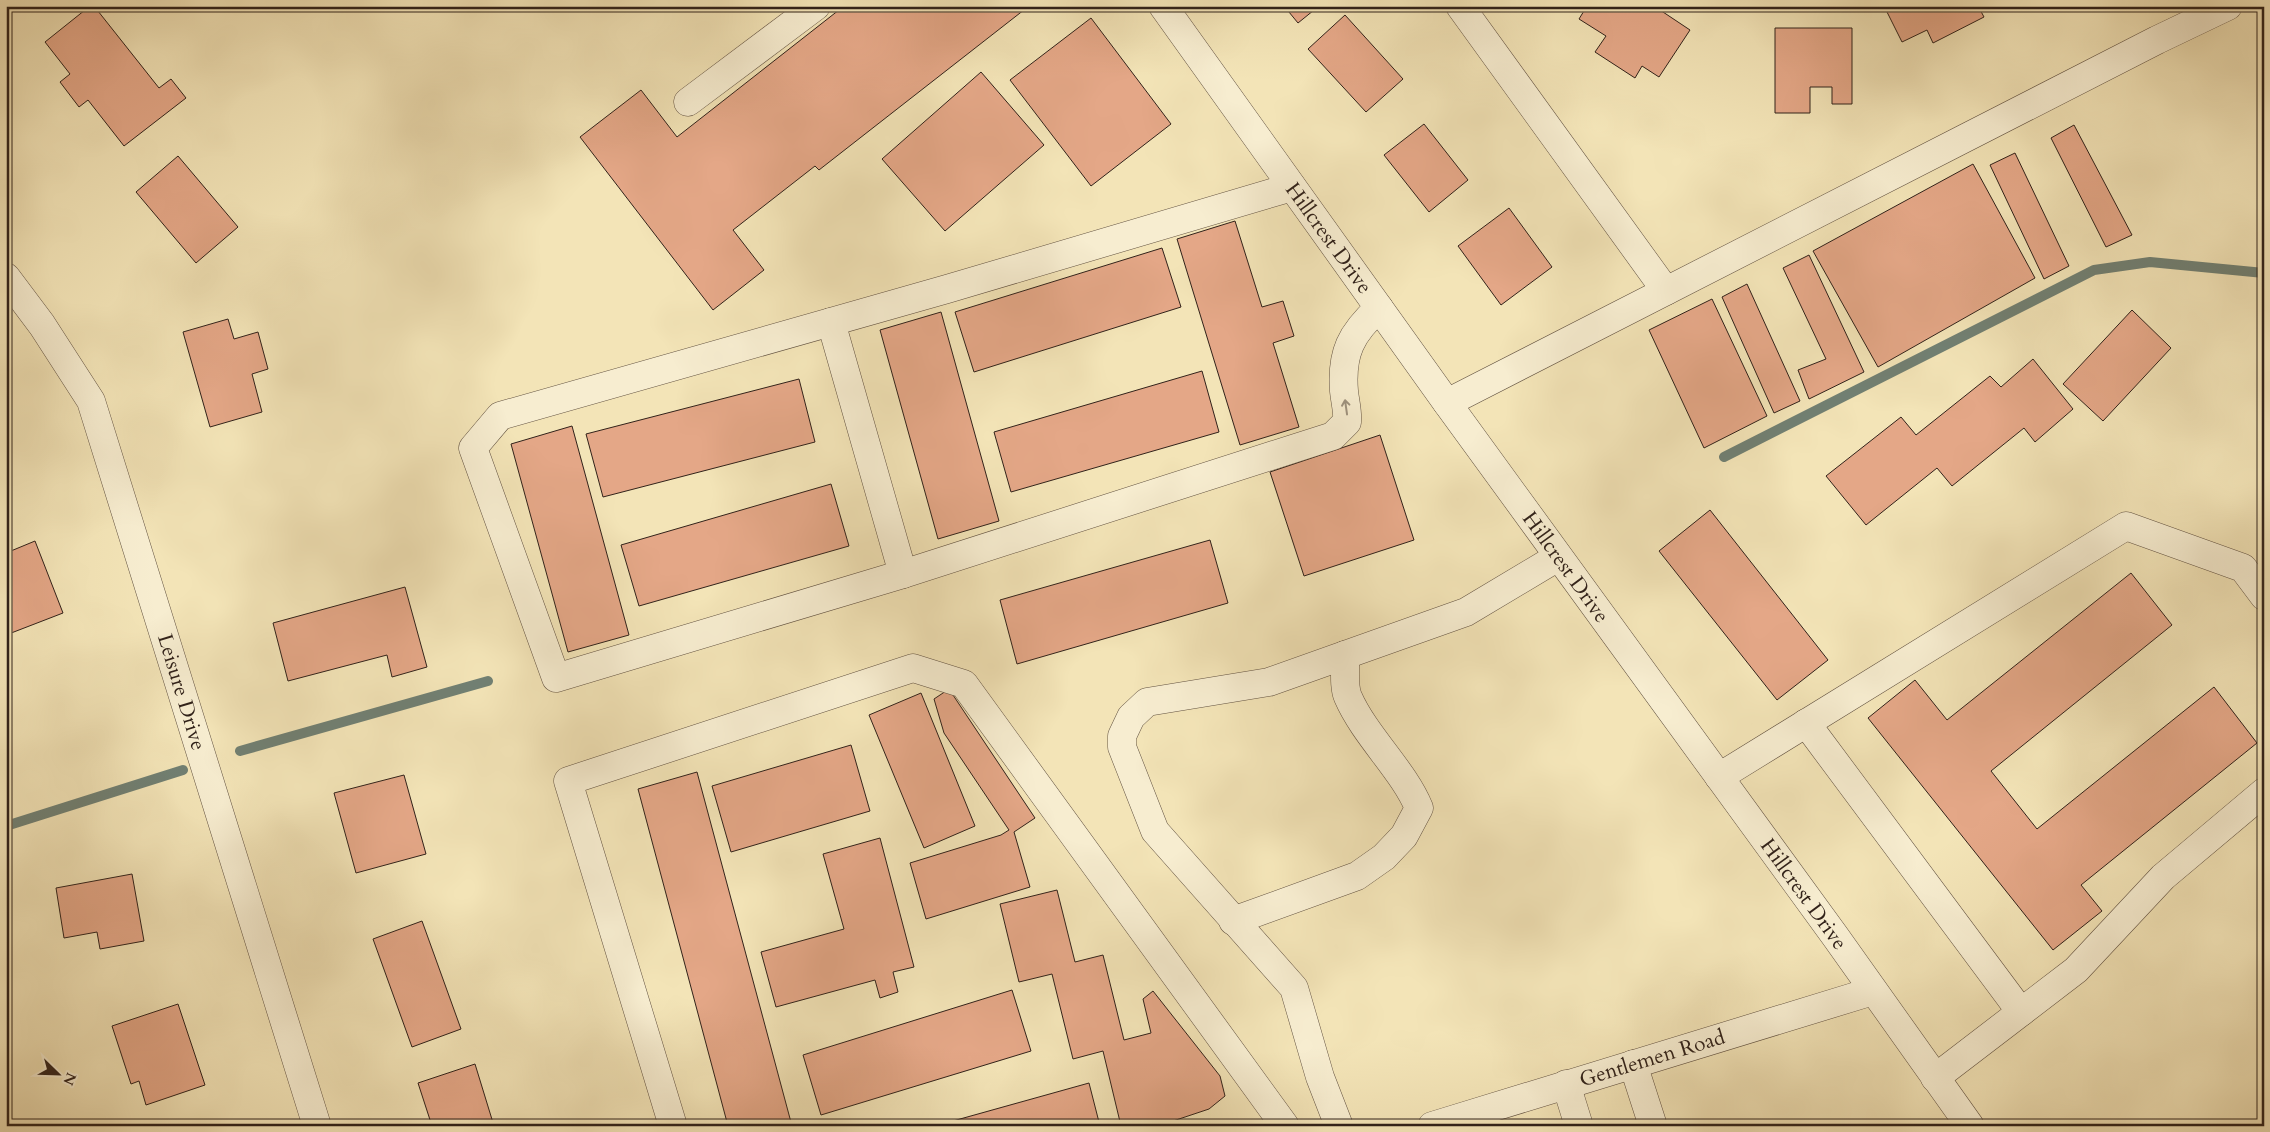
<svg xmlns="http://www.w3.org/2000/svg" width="2270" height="1132" font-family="Cardo,serif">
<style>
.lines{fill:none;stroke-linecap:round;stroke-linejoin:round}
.stream{stroke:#718073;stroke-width:10}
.building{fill:#e4a787;stroke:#31221a}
.minor-casing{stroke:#625241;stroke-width:29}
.minor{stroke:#f7edd0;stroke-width:28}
.oneway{stroke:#9e927e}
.labels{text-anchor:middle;stroke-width:5;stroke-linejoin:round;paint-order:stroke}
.street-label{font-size:21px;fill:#31221a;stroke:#f7edd0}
</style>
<rect width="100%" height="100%" fill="#f3e4b7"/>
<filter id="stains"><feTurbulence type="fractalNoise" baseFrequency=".004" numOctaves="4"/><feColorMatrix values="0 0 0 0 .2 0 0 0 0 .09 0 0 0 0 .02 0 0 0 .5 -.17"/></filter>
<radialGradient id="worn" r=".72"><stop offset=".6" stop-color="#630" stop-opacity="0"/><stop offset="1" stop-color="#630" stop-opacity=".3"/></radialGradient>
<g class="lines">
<g class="stream">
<polyline points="1724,457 2094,270 2150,262 2264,273"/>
<polyline points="240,751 488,681"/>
<polyline points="6,826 183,770"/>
</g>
</g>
<g class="building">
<polygon points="90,6 94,6 159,88 171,79 186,98 124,146 88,100 79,107 60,82 70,74 45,42"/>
<polygon points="844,6 1029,6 819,170 815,166 733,230 764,270 713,310 580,137 641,90 677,137"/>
<polygon points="1284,6 1319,6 1298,23"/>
<polygon points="1587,6 1654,6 1690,30 1659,77 1642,66 1635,78 1595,52 1606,36 1579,19"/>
<polygon points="1884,6 1978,6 1984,17 1933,43 1927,30 1902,42"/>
<polygon points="1345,15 1403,79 1366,112 1308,49"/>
<polygon points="1091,18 1171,124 1091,186 1010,80"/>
<polygon points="1775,28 1852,28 1852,104 1832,104 1832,87 1810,87 1810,113 1775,113"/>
<polygon points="981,72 1044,145 945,231 882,159"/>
<polygon points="1424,124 1468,180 1429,212 1384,155"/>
<polygon points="2074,125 2132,235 2106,247 2051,138"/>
<polygon points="2015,153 2069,266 2044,279 1990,165"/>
<polygon points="178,156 238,227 196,263 136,192"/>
<polygon points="1973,164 2035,278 1878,367 1813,251"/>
<polygon points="1509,208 1552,267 1501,305 1458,246"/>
<polygon points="1235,221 1262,307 1283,301 1294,336 1273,343 1299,427 1240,445 1177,239"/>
<polygon points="1162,248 1181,307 974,372 955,312"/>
<polygon points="1809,255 1864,372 1809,399 1798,370 1826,359 1783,268"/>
<polygon points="1747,284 1800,401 1774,413 1722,297"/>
<polygon points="1712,299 1767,416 1704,448 1649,330"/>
<polygon points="2132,310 2171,348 2103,421 2063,384"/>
<polygon points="941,312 999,521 938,539 880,330"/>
<polygon points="228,319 234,339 258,332 268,369 252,374 262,412 210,427 183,332"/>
<polygon points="2033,359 2073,409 2035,442 2024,428 1952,486 1937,468 1866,525 1826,476 1901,417 1916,435 1990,376 2001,387"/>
<polygon points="1202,371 1219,432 1011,492 994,432"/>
<polygon points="799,379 815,442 603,497 586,434"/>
<polygon points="572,426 629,635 568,652 511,444"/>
<polygon points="1380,435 1414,540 1304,576 1270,472"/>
<polygon points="831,484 849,546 639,606 621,545"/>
<polygon points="1710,510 1828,660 1777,700 1659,551"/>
<polygon points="1210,540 1228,603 1017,664 1000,600"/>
<polygon points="35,541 63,613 6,635 6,553"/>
<polygon points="2131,573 2172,625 1991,771 2037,829 2214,687 2257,743 2081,885 2102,911 2053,950 1868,718 1915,680 1947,720"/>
<polygon points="405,587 427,667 392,677 387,655 288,681 273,623"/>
<polygon points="949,689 1035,818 1014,832 1030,887 926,919 910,863 1001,835 1009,830 944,733 934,699"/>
<polygon points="921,693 975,826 924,848 869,715"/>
<polygon points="851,745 870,811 731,852 712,786"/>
<polygon points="697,772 792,1126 728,1126 638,789"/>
<polygon points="404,775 426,854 356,873 334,793"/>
<polygon points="880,838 914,967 893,972 898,992 880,998 875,980 776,1007 761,952 844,929 823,854"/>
<polygon points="132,874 144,941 100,949 97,932 64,938 56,888"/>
<polygon points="1057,890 1075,962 1103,955 1124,1040 1151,1033 1143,999 1153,991 1220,1076 1225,1096 1209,1109 1158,1126 1121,1126 1103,1051 1073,1059 1052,974 1019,982 1000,904"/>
<polygon points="422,921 461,1029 412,1047 373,939"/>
<polygon points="1012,990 1031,1051 821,1115 803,1055"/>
<polygon points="178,1004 205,1085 146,1105 139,1081 131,1084 112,1026"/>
<polygon points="475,1064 494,1126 432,1126 418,1083"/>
<polygon points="1089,1083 1100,1126 935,1126"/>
</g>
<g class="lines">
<defs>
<g id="minor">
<polyline points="1163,6 1447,403 1835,936 1970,1126"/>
<polyline points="1460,6 1666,291"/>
<polyline points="688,102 816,6"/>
<path d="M 1292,187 L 947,289 L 500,416 L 473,448 L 556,678 L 903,574 L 1333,436 L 1347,422 C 1348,411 1345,402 1344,391 C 1341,353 1351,333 1379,308"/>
<polyline points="6,277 42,325 91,401 317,1126"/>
<polyline points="831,322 903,574"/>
<polyline points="1447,403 2157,40 2228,6"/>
<polyline points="1806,723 2021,1012"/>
<polyline points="1719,777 2126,526 2243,568 2264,596"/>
<path d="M 1233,921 L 1357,876 L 1384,857 L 1404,836 L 1419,808 C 1404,771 1365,736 1348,697 C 1343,686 1346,667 1345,655"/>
<polyline points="1633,1064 1653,1126"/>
<polyline points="1935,1078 2076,970 2163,877 2264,792"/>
<polyline points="1566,1084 1579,1126"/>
<polyline points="673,1126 568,781 913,668 964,684 1285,1126"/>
<polyline points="1339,1126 1320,1077 1294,988 1155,831 1122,747 1122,736 1131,717 1147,702 1269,682 1466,612 1558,557"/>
<polyline points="1432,1126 1873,991"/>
</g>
</defs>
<use href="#minor" class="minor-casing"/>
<use href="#minor" class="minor"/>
</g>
<defs><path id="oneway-shaft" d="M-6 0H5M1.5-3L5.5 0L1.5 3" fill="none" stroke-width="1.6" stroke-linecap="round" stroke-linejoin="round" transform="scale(1.25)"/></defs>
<use class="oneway" href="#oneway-shaft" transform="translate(1346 407) rotate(-98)"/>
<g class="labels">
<g class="street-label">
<text transform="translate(1329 238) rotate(54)" y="7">Hillcrest Drive</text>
<text transform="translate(1566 567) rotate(54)" y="7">Hillcrest Drive</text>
<text transform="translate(182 692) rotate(73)" y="7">Leisure Drive</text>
<text transform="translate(1804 894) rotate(54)" y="7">Hillcrest Drive</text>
<text transform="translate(1652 1058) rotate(-17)" y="7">Gentlemen Road</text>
</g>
</g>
<rect width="2270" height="1132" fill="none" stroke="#f3e4b7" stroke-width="25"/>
<rect x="8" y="8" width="2255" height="1117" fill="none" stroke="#31221a" stroke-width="2.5"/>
<rect x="12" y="12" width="2245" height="1107" fill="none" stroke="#31221a"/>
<g transform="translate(58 1074) rotate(113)" stroke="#f7edd0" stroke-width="4" paint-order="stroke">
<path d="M0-4L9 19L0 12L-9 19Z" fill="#31221a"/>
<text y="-8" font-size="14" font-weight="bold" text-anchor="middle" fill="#31221a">N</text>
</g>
<rect width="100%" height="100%" filter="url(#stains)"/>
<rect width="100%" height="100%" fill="url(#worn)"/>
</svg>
